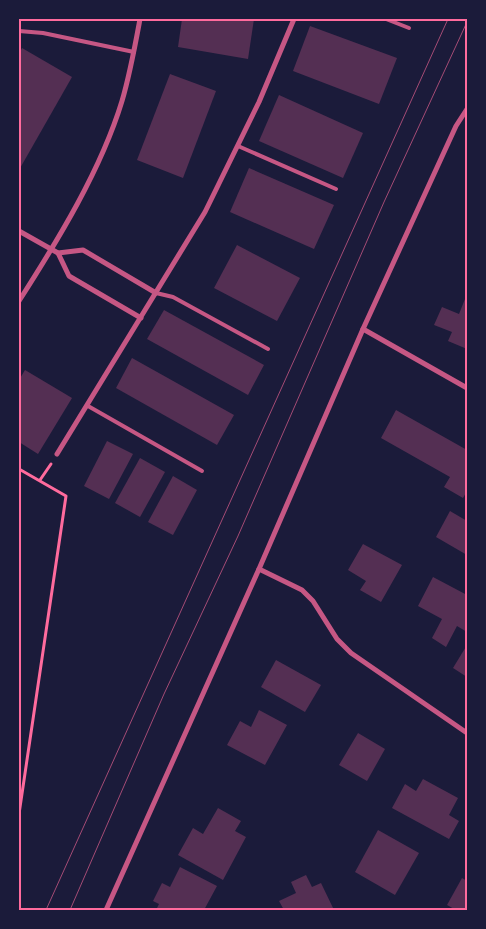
<svg xmlns="http://www.w3.org/2000/svg" width="486" height="929" font-family="'Libre Baskerville',serif">
<style>
.building{fill:#542f53}
.lines{fill:none;stroke-linecap:round;stroke-linejoin:round}
.path{stroke:#ff6b9d;stroke-width:3}
.service{stroke:#c65784;stroke-width:4}
.minor{stroke:#c65784;stroke-width:5}
.tram{stroke:#a44b75;stroke-width:1}
.neatline{fill:none;stroke:#ff6b9d;stroke-width:2}
</style>
<rect width="100%" height="100%" fill="#1b1b3a"/>
<g class="building">
<polygon points="182,19 254,19 248,59 178,47"/>
<polygon points="310,26 397,58 379,104 293,71"/>
<polygon points="22,48 72,77 19,170 19,54"/>
<polygon points="170,74 216,91 183,178 137,160"/>
<polygon points="279,95 363,133 343,178 259,141"/>
<polygon points="249,168 334,205 314,249 230,212"/>
<polygon points="237,245 300,278 277,321 214,288"/>
<polygon points="467,294 467,349 448,341 452,332 434,325 442,307 459,314"/>
<polygon points="164,310 264,365 248,395 147,339"/>
<polygon points="132,358 234,415 217,445 116,388"/>
<polygon points="25,370 72,398 38,454 19,442 19,380"/>
<polygon points="396,410 467,450 467,491 463,498 444,487 450,477 381,438"/>
<polygon points="107,441 133,454 109,499 84,486"/>
<polygon points="140,458 165,472 140,517 115,503"/>
<polygon points="173,476 197,490 173,535 148,522"/>
<polygon points="450,511 467,521 467,555 436,537"/>
<polygon points="363,544 402,565 381,602 360,590 366,581 348,570"/>
<polygon points="433,577 467,595 467,632 457,626 446,647 432,638 442,619 418,606"/>
<polygon points="467,645 467,677 453,668"/>
<polygon points="276,660 321,685 305,712 261,687"/>
<polygon points="259,710 287,725 265,765 227,745 240,721 251,727"/>
<polygon points="358,733 385,749 367,781 339,765"/>
<polygon points="423,779 458,798 449,815 459,821 449,839 392,808 405,784 416,791"/>
<polygon points="218,808 241,821 235,831 246,837 223,880 178,855 193,828 203,834"/>
<polygon points="378,830 419,853 395,895 355,872"/>
<polygon points="180,867 217,886 204,910 156,910 159,904 153,901 162,883 170,887"/>
<polygon points="306,875 312,887 321,883 334,910 284,910 279,901 296,893 291,882"/>
<polygon points="462,878 467,881 467,910 456,910 447,905"/>
</g>
<g class="lines">
<g class="path">
<polyline points="19,469 66,496 19,814"/>
<polyline points="40,480 51,464"/>
</g>
<g class="service">
<polyline points="386,19 409,28"/>
<polyline points="19,31 43,33 134,52"/>
<polyline points="238,146 336,189"/>
<polyline points="156,293 173,297 268,349"/>
<polyline points="88,406 202,471"/>
</g>
<g class="minor">
<polyline points="19,231 58,253 83,250 156,293"/>
<polyline points="58,253 69,276 141,318"/>
<path d="M 19,301 C 58,240 101,170 122,101 C 130,74 135,46 140,19"/>
<polyline points="363,329 467,388"/>
<polyline points="57,454 205,212 259,102 294,19"/>
<polyline points="259,569 302,590 313,601 337,639 351,653 467,733"/>
<polyline points="106,910 259,569 363,329 456,126 467,109"/>
</g>
<g class="tram">
<polyline points="46,910 448,19"/>
<polyline points="70,910 164,694 238,536 384,202 467,22"/>
</g>
</g>
<rect width="486" height="929" fill="none" stroke="#1b1b3a" stroke-width="40"/>
<rect x="20" y="20" width="446" height="889" class="neatline"/>
</svg>
